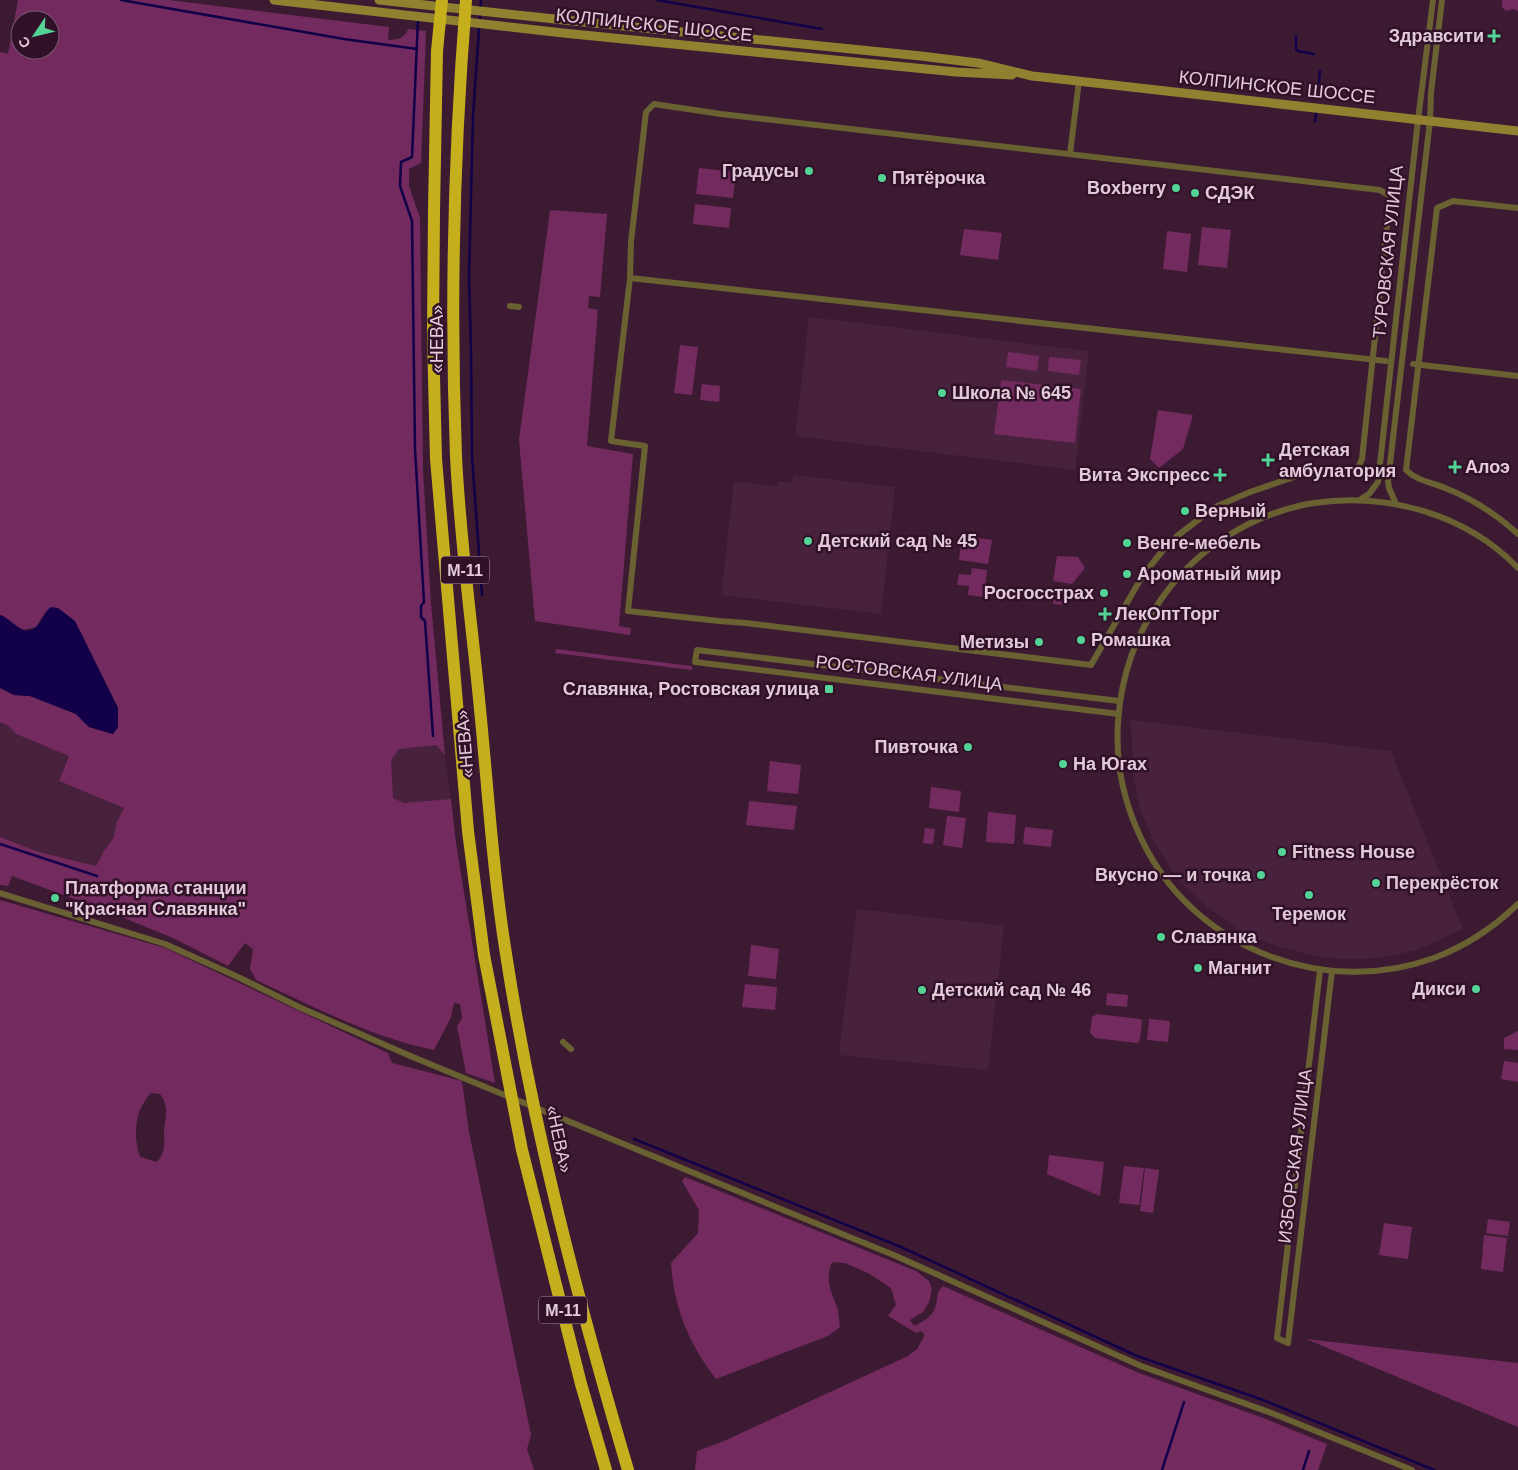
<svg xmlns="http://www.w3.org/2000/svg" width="1518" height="1470" font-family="Arial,sans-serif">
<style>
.built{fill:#48213d}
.green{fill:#732a5f;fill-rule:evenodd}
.water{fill:#120149}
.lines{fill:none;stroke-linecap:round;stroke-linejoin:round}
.stream{stroke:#120149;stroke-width:2.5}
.street{stroke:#6a6132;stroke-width:6}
.secondary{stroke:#8f8130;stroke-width:9}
.highway{stroke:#c6af1d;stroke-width:12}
.poi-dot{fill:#53d396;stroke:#311128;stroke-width:2}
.labels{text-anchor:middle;stroke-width:5;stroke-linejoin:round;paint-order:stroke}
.shield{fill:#311128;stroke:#ad93a4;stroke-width:1}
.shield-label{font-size:16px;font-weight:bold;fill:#e2cbd9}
.street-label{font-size:18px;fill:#e2cbd9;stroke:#311128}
.poi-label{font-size:18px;font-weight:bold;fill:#e2cbd9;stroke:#311128;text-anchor:start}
</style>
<rect width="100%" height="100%" fill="#3c1b32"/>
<g class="built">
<polygon points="809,317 1089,351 1075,470 795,436"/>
<polygon points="793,475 895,487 881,614 721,595 734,482 777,486 778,481 792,483"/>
<polygon points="1131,720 1391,751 1463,929 1419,949 1391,956 1366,959 1339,959 1310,955 1279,947 1240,931 1206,906 1179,881 1154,842 1141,812 1133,776"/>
<polygon points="0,722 9,726 16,734 69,756 59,781 124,808 116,824 114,837 104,851 96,866 39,852 0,837"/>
<polygon points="364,729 436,744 445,755 453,815 396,843"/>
<polygon points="857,909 1004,926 988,1070 839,1055"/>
</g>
<g class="green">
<path d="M 18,0 L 169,0 L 389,27 L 388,40 C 397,40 405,38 408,29 L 426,31 L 421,163 L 409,169 L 409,186 L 420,218 L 423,471 L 431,604 L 445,755 L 436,745 L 399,749 L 391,760 L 393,798 L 404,803 L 451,799 L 456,843 L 495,1083 L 466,1073 L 457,1026 L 462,1018 L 460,1004 L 454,1003 L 451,1017 L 434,1050 C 371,1037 314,1007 256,980 L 250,969 L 253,949 L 245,943 L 228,966 L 173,938 L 119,916 L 105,915 L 102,907 L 93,906 L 12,876 L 8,886 L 0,885 L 0,837 L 39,852 L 96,866 L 104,851 L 114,837 L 116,824 L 124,808 L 59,781 L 69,756 L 16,734 L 9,726 L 0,722 L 0,688 L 14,695 L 30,696 L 76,714 L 89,727 L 113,734 L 118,727 L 118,708 L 80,631 L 46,611 L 36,627 L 23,630 C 15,626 7,617 0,615 L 0,52 L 8,54 ZM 20,20 L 50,20 L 50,50 L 20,50 Z"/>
<polygon points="1502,0 1518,0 1518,11 1513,9 1506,11 1502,7"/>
<polygon points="699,168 736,172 733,198 696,194"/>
<polygon points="695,204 731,208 729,228 693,224"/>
<polygon points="550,210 607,214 600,297 589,296 588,308 598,310 587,446 633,454 619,626 631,628 630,635 535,621 519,440"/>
<polygon points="1202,227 1231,230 1227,268 1198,265"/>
<polygon points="964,229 1002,233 998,260 960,255"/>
<polygon points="1167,231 1191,234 1187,272 1163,269"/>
<polygon points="680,345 698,347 692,395 674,393"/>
<polygon points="1008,352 1039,356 1037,371 1006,367"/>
<polygon points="1049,357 1081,360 1079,375 1048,371"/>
<polygon points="1001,380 1081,389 1075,443 994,434"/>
<polygon points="702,384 720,386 719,402 700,400"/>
<polygon points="1158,410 1193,415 1183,449 1159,468 1150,459"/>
<polygon points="962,536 992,540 988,564 959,560"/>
<polygon points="1057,556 1078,557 1085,568 1072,584 1053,581"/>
<polygon points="972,568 987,570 984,597 968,595 969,586 957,585 959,574 971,575"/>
<polygon points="1055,588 1068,589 1066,605 1053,604"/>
<polygon points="556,649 691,666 692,668 692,670 555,653"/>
<polygon points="770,761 801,765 798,794 767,791"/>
<polygon points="931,787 961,791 959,812 929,808"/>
<polygon points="749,801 797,806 794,830 746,825"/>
<polygon points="988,812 1016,815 1014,844 986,842"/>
<polygon points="947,816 966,818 962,848 943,845"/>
<polygon points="1025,827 1053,830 1051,847 1023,844"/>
<polygon points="925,828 935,829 933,844 923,843"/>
<path d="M 0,900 L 165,948 L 388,1053 L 392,1063 L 462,1081 L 469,1132 L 531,1435 L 527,1449 L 534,1470 L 0,1470 ZM 151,1093 L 160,1094 C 170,1107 165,1118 164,1132 C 164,1144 166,1152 157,1162 L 140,1157 C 133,1135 134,1111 151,1093 Z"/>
<polygon points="751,945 779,949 776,979 748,976"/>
<polygon points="745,984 777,987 775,1010 742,1007"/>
<polygon points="1107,993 1128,995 1127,1007 1106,1005"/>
<polygon points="1097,1014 1140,1019 1142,1021 1140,1040 1137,1043 1095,1038 1090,1033 1092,1017"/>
<polygon points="1149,1019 1170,1021 1168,1042 1147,1040"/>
<polygon points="1518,1031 1518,1050 1504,1049 1504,1038"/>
<polygon points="1504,1061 1518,1063 1518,1082 1501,1079"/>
<polygon points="1049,1155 1104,1162 1100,1196 1047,1174"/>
<polygon points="1124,1166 1144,1168 1139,1205 1119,1203"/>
<polygon points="1145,1168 1159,1170 1153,1213 1140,1211"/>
<path d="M 685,1177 L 916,1271 L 929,1281 L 932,1289 L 929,1302 L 923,1312 L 910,1320 L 914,1326 C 922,1322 932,1317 935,1308 C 939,1299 934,1295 943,1286 L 1139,1373 L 1266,1419 L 1327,1444 L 1318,1470 L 695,1470 L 697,1451 L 724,1441 L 908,1356 L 917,1349 L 925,1335 L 921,1331 L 916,1333 L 888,1316 L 896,1305 L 891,1288 L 868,1273 L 845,1263 L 832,1262 C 824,1282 832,1292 838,1310 C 839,1316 839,1322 840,1327 L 828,1336 L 716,1379 C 689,1343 674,1309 671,1263 L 698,1233 L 699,1210 L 682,1181 Z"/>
<polygon points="1488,1219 1510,1222 1508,1236 1486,1233"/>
<polygon points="1384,1223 1412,1227 1408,1259 1379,1255"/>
<polygon points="1484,1235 1507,1238 1503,1272 1481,1269"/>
<polygon points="1306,1339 1518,1363 1518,1427"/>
</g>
<path class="water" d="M 51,607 L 58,608 L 75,621 L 118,708 L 118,727 L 113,734 L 89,727 L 76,714 L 30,696 L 14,695 L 0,688 L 0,615 C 12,618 23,640 37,626 C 43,620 44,612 51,607 Z"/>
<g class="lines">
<g class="stream">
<polyline points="121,0 344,39 417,49"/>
<polyline points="481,0 473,116 469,274 471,352 472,456 482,595"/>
<polyline points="657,0 822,29"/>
<polyline points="418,19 412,157 401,162 400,186 412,221 415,449 424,602 421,606 421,617 425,621 433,736"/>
<polyline points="1296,36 1296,49 1298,51 1314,54"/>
<polyline points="1318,92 1320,71"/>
<polyline points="1315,121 1316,113"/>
<polyline points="0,844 97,876"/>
<polyline points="634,1139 901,1247 1137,1356 1263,1400 1434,1470"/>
<polyline points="1162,1470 1184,1402"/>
<polyline points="1303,1470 1309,1451"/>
</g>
<g class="street">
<polygon points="654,104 721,114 1380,190 1390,196 1362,459 1358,468 1350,472 1300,475 1250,492 1215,507 1177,536 1164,549 1143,575 1091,665 746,623 719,621 628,611 645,446 611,441 630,278 631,242 646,112"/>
<polyline points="1070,154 1079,81"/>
<path d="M 1518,208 L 1453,201 L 1437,208 L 1406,470 C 1417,481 1431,482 1445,488 C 1471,498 1497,515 1518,534"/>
<polyline points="630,278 1386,361"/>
<polyline points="510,306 519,307"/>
<polyline points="1413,364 1518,376"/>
<polyline points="1361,499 1369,494 1378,482 1418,120 1433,0"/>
<polyline points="1396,504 1389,488 1388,481 1430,121 1431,93 1442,0"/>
<path d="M 1518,568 C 1466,514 1387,492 1314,503 C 1253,513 1197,548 1162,598 C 1135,635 1121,676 1118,722 C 1115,767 1126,811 1147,850 C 1201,951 1327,997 1434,958 C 1466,946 1493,928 1518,904"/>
<polyline points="1119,714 695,662 697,650 1119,701"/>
<polyline points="0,893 165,944 238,977 301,1008 408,1055 788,1212 896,1256 1141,1366 1274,1414 1412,1470"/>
<polyline points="1320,970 1277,1338 1288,1343 1332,971"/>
<polyline points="563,1042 571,1049"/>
</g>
<g class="secondary">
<polyline points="274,0 563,33 956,72 1012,75"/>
<polyline points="379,0 564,20 921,56 978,63 1032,76 1051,78 1518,131"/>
</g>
<g class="highway">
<polyline points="442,0 437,51 434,210 433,335 436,459 468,831 484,955 522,1150 581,1384 606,1470"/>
<path d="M 466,0 C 454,151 450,304 456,456 C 460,540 472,625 480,709 C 488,790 493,873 506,954 C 533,1129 578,1301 628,1470"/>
</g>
</g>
<g class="poi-dot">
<path d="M1491.5 28.5h5v5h5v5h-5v5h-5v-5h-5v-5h5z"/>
<circle cx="809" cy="171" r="5"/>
<circle cx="882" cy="178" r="5"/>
<circle cx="1176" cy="188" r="5"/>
<circle cx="1195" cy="193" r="5"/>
<circle cx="942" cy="393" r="5"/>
<path d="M1265.5 452.5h5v5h5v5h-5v5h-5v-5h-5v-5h5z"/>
<path d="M1452.5 459.5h5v5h5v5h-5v5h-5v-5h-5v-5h5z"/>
<path d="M1217.5 467.5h5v5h5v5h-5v5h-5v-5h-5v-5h5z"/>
<circle cx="1185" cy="511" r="5"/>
<circle cx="808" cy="541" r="5"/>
<circle cx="1127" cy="543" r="5"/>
<circle cx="1127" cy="574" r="5"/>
<circle cx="1104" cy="593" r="5"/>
<path d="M1102.5 606.5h5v5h5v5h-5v5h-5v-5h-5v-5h5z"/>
<circle cx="1081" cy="640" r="5"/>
<circle cx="1039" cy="642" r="5"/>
<rect x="824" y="684" width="10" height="10" rx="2.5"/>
<circle cx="968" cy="747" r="5"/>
<circle cx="1063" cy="764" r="5"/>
<circle cx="1282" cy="852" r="5"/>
<circle cx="1261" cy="875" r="5"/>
<circle cx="1376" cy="883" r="5"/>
<circle cx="1309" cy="895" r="5"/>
<circle cx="55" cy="898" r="5"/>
<circle cx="1161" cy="937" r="5"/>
<circle cx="1198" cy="968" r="5"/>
<circle cx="1476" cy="989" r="5"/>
<circle cx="922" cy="990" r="5"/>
</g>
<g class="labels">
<g class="shield">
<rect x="441" y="556.5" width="48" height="27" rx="4"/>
<rect x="539" y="1296.5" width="48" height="27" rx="4"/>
</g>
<g class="shield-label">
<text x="465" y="576">М-11</text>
<text x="563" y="1316">М-11</text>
</g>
<g class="street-label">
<text transform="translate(654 25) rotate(6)" y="6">КОЛПИНСКОЕ ШОССЕ</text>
<text transform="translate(1277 87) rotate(6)" y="6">КОЛПИНСКОЕ ШОССЕ</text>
<text transform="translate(1388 252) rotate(-84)" y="6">ТУРОВСКАЯ УЛИЦА</text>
<text transform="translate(437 339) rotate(-90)" y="6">«НЕВА»</text>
<text transform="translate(909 673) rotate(7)" y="6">РОСТОВСКАЯ УЛИЦА</text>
<text transform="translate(465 744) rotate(-95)" y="6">«НЕВА»</text>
<text transform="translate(559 1139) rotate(78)" y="6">«НЕВА»</text>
<text transform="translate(1295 1156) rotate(-83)" y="6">ИЗБОРСКАЯ УЛИЦА</text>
</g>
<g class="poi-label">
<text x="1484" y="42" text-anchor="end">Здравсити</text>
<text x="799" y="177" text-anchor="end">Градусы</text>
<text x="892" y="184">Пятёрочка</text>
<text x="1166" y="194" text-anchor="end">Boxberry</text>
<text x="1205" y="199">СДЭК</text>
<text x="952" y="399">Школа № 645</text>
<text x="1279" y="456">Детская<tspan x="1279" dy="21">амбулатория</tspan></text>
<text x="1465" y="473">Алоэ</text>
<text x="1210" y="481" text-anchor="end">Вита Экспресс</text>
<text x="1195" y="517">Верный</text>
<text x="818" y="547">Детский сад № 45</text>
<text x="1137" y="549">Венге-мебель</text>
<text x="1137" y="580">Ароматный мир</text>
<text x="1094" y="599" text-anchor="end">Росгосстрах</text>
<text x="1115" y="620">ЛекОптТорг</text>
<text x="1091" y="646">Ромашка</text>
<text x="1029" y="648" text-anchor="end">Метизы</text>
<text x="819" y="695" text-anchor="end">Славянка, Ростовская улица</text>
<text x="958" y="753" text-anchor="end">Пивточка</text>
<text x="1073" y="770">На Югах</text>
<text x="1292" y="858">Fitness House</text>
<text x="1251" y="881" text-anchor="end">Вкусно — и точка</text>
<text x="1386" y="889">Перекрёсток</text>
<text x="65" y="894">Платформа станции<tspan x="65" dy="21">"Красная Славянка"</tspan></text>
<text x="1309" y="920" text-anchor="middle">Теремок</text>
<text x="1171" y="943">Славянка</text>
<text x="1208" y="974">Магнит</text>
<text x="1466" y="995" text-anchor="end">Дикси</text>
<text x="932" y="996">Детский сад № 46</text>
</g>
</g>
<g transform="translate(35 35) rotate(235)"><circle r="24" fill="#311128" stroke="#785b6f"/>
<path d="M0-4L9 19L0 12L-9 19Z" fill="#53d396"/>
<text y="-8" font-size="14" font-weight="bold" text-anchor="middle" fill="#e2cbd9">С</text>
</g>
</svg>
